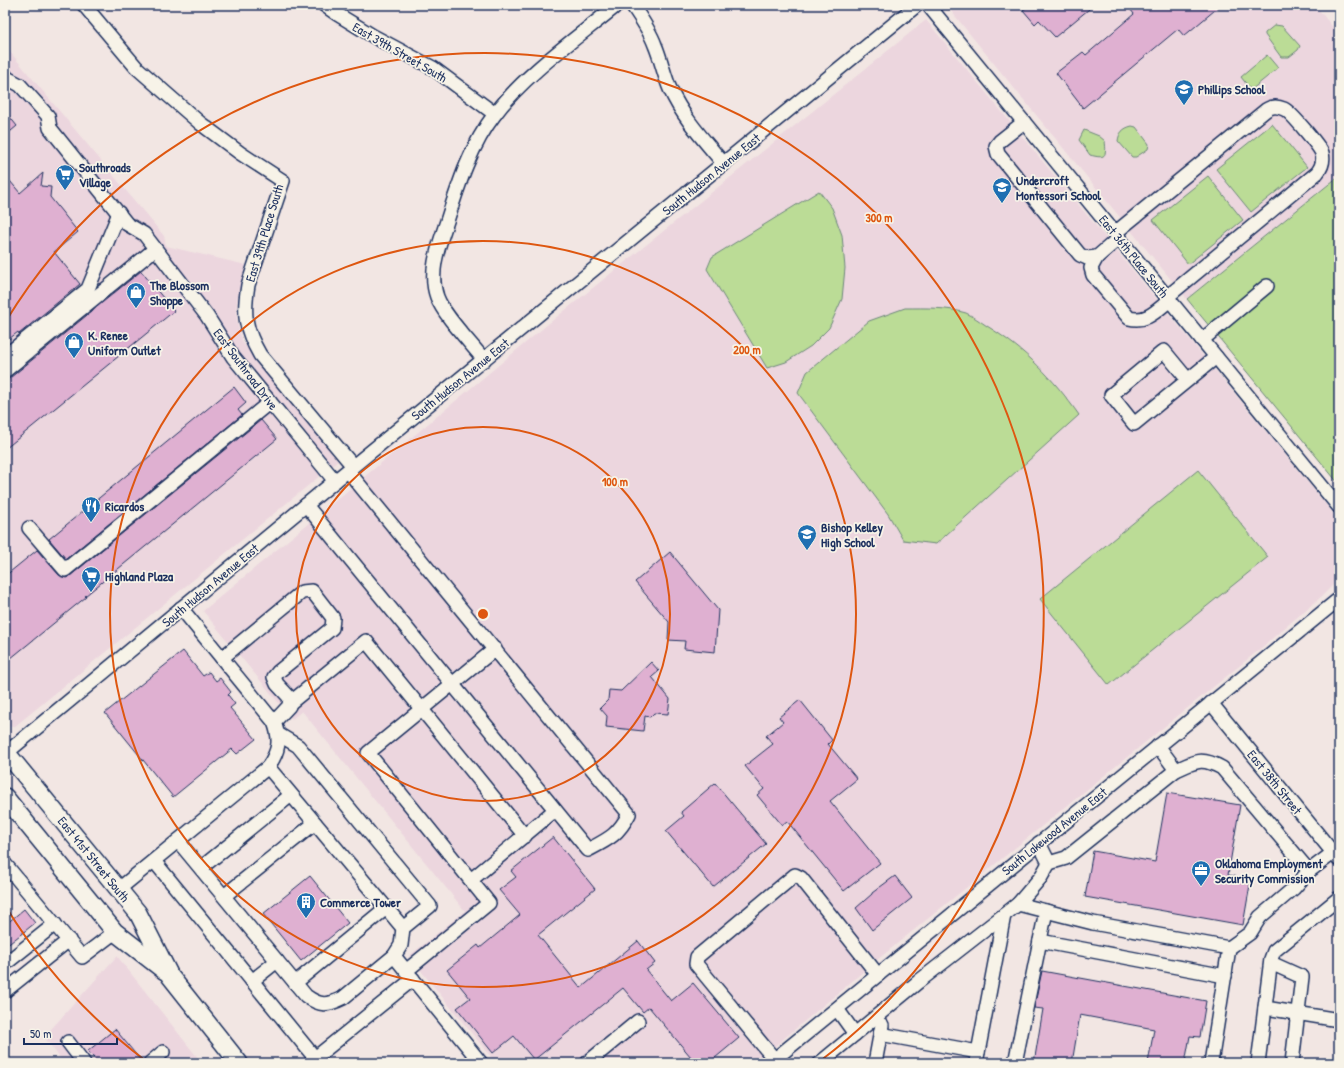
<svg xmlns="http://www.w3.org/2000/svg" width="1344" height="1068" font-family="'Patrick Hand',sans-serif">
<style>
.built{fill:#ecd6de}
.green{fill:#bbdc96;stroke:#6b867a}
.building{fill:#dfb0d1;stroke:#1b2f5e}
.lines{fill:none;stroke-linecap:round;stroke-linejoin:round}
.minor-casing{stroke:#1b2f5e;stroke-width:16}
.major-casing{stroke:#1b2f5e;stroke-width:20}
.minor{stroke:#f7f3e8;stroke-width:13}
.major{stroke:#f7f3e8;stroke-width:17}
.ring{fill:none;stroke:#de5710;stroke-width:2}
.labels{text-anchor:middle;stroke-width:3.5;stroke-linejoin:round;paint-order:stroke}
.street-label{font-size:13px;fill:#1b2f5e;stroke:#f7f3e8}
.poi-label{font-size:13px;font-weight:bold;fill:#1b2f5e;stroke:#f7f3e8;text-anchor:start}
.centre{fill:#de5710;stroke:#f7f3e8;stroke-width:2}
.ring-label{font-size:12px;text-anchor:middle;font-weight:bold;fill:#de5710;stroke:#f7f3e8;stroke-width:3.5;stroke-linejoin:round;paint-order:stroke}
</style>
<rect width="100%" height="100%" fill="#f2e6e3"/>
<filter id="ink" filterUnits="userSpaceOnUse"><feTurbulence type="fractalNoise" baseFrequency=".025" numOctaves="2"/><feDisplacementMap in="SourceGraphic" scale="8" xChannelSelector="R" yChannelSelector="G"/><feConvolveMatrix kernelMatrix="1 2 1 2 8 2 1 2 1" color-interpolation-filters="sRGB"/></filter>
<g filter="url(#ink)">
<g class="built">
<polygon points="946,5 1315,5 1339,35 1339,176 1187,299"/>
<polygon points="926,20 1329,508 1339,523 1339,579 1322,596 1254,654 877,960 755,1063 496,1063 409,956 465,911 302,711 292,719 203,611 553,320"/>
<polygon points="5,46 164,236 166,246 246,265 239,290 236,310 238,326 243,343 338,461 14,727 5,726"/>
<polygon points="117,956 202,1063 64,1063 44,1037"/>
</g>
<g class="green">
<polygon points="1275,25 1282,26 1300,46 1298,50 1289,57 1281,57 1265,35 1265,33"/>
<polygon points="1267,55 1278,68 1251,90 1241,77"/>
<polygon points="1272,124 1307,167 1251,212 1216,169"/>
<path d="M 1132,126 L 1136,127 L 1149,144 L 1148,149 L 1136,157 L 1132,157 L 1118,141 C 1119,133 1123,128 1132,126 Z"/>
<path d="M 1084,130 L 1099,136 L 1105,141 C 1107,157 1105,159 1090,155 L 1079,140 Z"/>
<polygon points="1208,176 1243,220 1188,264 1153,220"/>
<polygon points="1339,176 1339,484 1187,299"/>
<polygon points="819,191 832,208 842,235 845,268 842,299 829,328 811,346 786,362 767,368 707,269 712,257"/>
<path d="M 905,308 C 926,308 946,307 966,313 C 973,316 981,322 987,326 C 1026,350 1053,378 1079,415 L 936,544 L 903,540 L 888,514 L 798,393 L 807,372 L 869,321 Z"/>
<polygon points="1198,470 1268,557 1109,685 1040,599"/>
</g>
<g class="building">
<polygon points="1030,5 1094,5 1055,37 1039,20 1035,24 1023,10"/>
<polygon points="1127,5 1221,5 1184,36 1178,29 1083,108 1056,73 1083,52 1086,55 1134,14"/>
<polygon points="5,111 17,126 5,136"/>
<polygon points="43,173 41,186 51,187 50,197 78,232 54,252 80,284 19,334 18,332 5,342 5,175 20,193"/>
<polygon points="141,271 174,311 5,449 5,382"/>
<polygon points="234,387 246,403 238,410 242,415 66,559 49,539"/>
<polygon points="261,420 277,439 85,596 86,597 5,663 5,576 37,550 59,575 66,578 70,576"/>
<polygon points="670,552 718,610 715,652 684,649 685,641 668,640 669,622 635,582"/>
<polygon points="183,651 203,676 209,672 216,681 220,678 231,692 228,695 235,704 230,708 256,739 237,754 232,749 173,797 105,713"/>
<polygon points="651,662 659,671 652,677 670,699 668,714 654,713 650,717 645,716 643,731 606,727 607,716 600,708 608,700 609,690 621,691"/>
<polygon points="800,700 832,740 828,744 857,779 830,801 880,863 844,891 787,821 782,825 757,795 764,789 745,766 773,744 766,736 783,722 779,717"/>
<polygon points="715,783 766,844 713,887 666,831 684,816 681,812"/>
<polygon points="1167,793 1240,805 1228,875 1251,879 1243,925 1085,897 1093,851 1155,862"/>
<polygon points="553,837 595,889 538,935 581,988 638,941 655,963 646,970 671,1001 693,983 739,1038 709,1063 696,1063 649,1007 643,1012 623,988 534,1060 514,1036 493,1053 457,1008 470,998 447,970 478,945 480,948 520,915 499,890 516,877 511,871"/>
<polygon points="310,876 348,923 301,961 263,914"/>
<polygon points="895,876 912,898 872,930 856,908 872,894 872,893"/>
<polygon points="24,909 35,923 5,947 5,925"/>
<polygon points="1042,971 1206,1001 1200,1037 1190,1036 1185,1063 1148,1063 1154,1029 1080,1015 1072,1063 1034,1063 1043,1009 1034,1008"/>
<polygon points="115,1029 142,1062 142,1063 98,1063 88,1051"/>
</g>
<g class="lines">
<defs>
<g id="minor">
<path d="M 84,5 L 136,67 L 169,96 L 200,123 L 240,153 L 283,181 L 248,285 C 243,315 245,329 260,355 L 353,466"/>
<polyline points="324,5 337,14 373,36 433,68 495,114"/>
<path d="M 632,5 C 641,18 650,31 655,45 C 661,59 664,75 670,89 C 683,118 704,140 724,164"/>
<polyline points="928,5 1339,507"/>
<polyline points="5,75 7,78 20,85 48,116 50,128 127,224 144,234 207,316 233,357 335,481"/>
<polyline points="1024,122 1000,141 996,146 998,154 1080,255 1087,258 1097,257"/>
<path d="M 1115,233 L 1266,110 C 1272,106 1277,106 1284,109 C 1291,112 1319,146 1322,153 C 1324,161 1322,167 1317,173 L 1167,297"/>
<path d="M 1119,238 L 1097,257 L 1091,268 L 1093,275 L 1129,318 C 1147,323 1157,310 1170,300"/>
<polyline points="1202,340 1267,286"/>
<polyline points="5,356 88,289 119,213"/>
<path d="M 484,360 C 471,343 444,316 437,297 C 428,272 439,245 447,221 C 459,183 471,145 495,114 C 526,73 577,38 617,5"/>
<polyline points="5,371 155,249"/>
<polyline points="1188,380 1164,351 1111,395 1134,424 1216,357"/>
<path d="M 306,505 L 588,850 C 609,839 618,835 629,814 L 348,471"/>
<polyline points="29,528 65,570 270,402"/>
<polyline points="222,658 302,592 312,591 333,618 332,628 278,672 274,677 277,684 290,698 289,706 274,722"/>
<polyline points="290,703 366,641 525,836"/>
<polyline points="1211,703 1339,860"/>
<polyline points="5,754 335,481 917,5"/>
<polyline points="268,767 403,928"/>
<path d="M 1176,770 C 1197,761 1201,757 1222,768 L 1309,871 L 1333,853"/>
<path d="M 178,841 L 306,996 C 320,1006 327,1006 343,998 L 394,956 L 401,945 L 403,928 L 430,906 L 298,746 L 278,734"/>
<polyline points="154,861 315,1058 413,979"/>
<polyline points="1049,863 1066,858 1176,770 1158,746"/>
<polyline points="5,864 82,957 115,932"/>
<polyline points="201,868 291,795"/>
<polyline points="471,880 555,810"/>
<path d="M 119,889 L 268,767 C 279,751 281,740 274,722 L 181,608"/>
<polyline points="224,896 315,823"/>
<polyline points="1018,904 1041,877 1049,863 1039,843"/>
<polyline points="1040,941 1225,976"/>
<polyline points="1229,948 1250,933 1260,917 1294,888 1309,871"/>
<polyline points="394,956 481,1063"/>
<polyline points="1271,963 1302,977 1292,1063"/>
<polyline points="5,964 55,924"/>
<polyline points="406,971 489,903 368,753 495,649"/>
<polyline points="252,981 277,961"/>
<polyline points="295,983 386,908"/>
<polyline points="5,991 69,940"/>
<polyline points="1265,1008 1339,1020"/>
<polyline points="837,1009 855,1034"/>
<polyline points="880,1034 978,1052"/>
<polyline points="68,1042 84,1063"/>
<polyline points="775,1060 696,964 697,957 795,875 801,878 878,975"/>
<polyline points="150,1063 163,1052"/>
<polyline points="587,1063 638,1021"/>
<polyline points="770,1063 1339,599"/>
<polyline points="820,1063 918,982 1018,904 1093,923 1229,948 1211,1063"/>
<polyline points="875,1063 882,1025"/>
<polyline points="976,1063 1004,915"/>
<polyline points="1015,1063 1046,911"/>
<polyline points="1258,1063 1271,959 1274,951 1339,898"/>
</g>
<g id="major">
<polyline points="5,751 138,913 170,976 239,1063"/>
<polyline points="5,797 115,932 165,971"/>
</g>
</defs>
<use href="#minor" class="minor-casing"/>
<use href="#major" class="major-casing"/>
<use href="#minor" class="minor"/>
<use href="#major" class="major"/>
</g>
</g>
<g class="ring">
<circle cx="483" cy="614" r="187"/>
<circle cx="483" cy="614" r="373"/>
<path d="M146 1061A560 560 0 0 1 6 907M6 321A560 560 0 1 1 820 1061"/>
</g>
<defs>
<symbol id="school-pin" viewBox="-11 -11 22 30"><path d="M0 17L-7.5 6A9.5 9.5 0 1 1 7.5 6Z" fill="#1f6fb2" stroke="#f7f3e8"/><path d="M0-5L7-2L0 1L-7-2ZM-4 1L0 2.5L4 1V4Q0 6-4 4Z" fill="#fff"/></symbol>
<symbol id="supermarket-pin" viewBox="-11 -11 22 30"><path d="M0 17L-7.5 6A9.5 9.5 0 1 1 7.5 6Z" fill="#1f6fb2" stroke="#f7f3e8"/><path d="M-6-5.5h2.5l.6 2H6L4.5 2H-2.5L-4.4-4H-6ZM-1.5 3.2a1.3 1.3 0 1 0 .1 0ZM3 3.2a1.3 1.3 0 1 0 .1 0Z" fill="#fff"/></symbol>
<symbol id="shop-pin" viewBox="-11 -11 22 30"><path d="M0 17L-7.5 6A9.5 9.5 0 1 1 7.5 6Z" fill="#1f6fb2" stroke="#f7f3e8"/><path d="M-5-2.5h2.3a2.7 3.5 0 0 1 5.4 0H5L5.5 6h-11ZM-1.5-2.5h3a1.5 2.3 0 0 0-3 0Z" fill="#fff"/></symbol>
<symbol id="restaurant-pin" viewBox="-11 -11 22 30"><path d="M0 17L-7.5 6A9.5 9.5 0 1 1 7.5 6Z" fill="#1f6fb2" stroke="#f7f3e8"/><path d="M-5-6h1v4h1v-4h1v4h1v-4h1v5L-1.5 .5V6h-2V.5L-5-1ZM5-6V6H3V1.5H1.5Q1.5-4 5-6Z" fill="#fff"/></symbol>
<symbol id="office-pin" viewBox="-11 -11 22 30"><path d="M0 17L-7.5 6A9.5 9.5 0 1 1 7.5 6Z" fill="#1f6fb2" stroke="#f7f3e8"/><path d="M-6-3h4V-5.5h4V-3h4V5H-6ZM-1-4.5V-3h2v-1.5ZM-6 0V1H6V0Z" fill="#fff"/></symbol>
<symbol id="building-pin" viewBox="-11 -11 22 30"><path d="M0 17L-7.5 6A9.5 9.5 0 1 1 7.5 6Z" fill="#1f6fb2" stroke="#f7f3e8"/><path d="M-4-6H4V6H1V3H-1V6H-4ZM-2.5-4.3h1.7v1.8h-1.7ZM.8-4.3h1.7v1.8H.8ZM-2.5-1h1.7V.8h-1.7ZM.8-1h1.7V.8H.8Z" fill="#fff"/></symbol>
</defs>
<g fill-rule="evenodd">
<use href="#school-pin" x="1173" y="78" width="22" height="30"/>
<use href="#supermarket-pin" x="54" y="163" width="22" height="30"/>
<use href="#school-pin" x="991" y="176" width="22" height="30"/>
<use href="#shop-pin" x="125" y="281" width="22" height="30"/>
<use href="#shop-pin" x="63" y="331" width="22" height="30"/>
<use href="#restaurant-pin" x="80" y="495" width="22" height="30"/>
<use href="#school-pin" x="796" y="523" width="22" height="30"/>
<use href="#supermarket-pin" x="80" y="565" width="22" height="30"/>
<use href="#office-pin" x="1190" y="859" width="22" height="30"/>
<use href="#building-pin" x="295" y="891" width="22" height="30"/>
</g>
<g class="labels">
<g class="street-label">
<text transform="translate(400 52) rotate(30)" y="5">East 39th Street South</text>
<text transform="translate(711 174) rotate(-39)" y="5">South Hudson Avenue East</text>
<text transform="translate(264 233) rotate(-73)" y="5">East 39th Place South</text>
<text transform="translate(1134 256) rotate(51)" y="5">East 36th Place South</text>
<text transform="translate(246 369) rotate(53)" y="5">East Southroad Drive</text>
<text transform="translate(460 379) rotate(-39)" y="5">South Hudson Avenue East</text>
<text transform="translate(210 585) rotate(-40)" y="5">South Hudson Avenue East</text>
<text transform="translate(1275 782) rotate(51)" y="5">East 38th Street</text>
<text transform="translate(1054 831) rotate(-39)" y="5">South Lakewood Avenue East</text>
<text transform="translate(94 859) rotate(51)" y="5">East 41st Street South</text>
</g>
<g class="poi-label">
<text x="1198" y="94">Phillips School</text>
<text x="79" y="172">Southroads<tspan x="79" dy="15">Village</tspan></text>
<text x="1016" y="185">Undercroft<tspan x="1016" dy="15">Montessori School</tspan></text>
<text x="150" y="290">The Blossom<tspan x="150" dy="15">Shoppe</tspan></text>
<text x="88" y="340">K. Renee<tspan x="88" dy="15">Uniform Outlet</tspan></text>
<text x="105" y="511">Ricardos</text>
<text x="821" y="532">Bishop Kelley<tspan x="821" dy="15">High School</tspan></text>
<text x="105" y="581">Highland Plaza</text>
<text x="1215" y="868">Oklahoma Employment<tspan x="1215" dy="15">Security Commission</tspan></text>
<text x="320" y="907">Commerce Tower</text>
</g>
</g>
<circle cx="483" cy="614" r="6" class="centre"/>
<g class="ring-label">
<text x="879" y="222">300 m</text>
<text x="747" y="354">200 m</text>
<text x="615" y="486">100 m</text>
</g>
<rect width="1344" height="1068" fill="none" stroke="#f7f3e8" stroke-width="20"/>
<rect x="10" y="10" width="1324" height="1048" fill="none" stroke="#1b2f5e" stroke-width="1.5" filter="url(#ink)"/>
<path d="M24 1038v6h93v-6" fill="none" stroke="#1b2f5e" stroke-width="2"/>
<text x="30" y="1038" font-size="12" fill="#1b2f5e" stroke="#f7f3e8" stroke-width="3" paint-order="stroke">50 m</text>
</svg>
